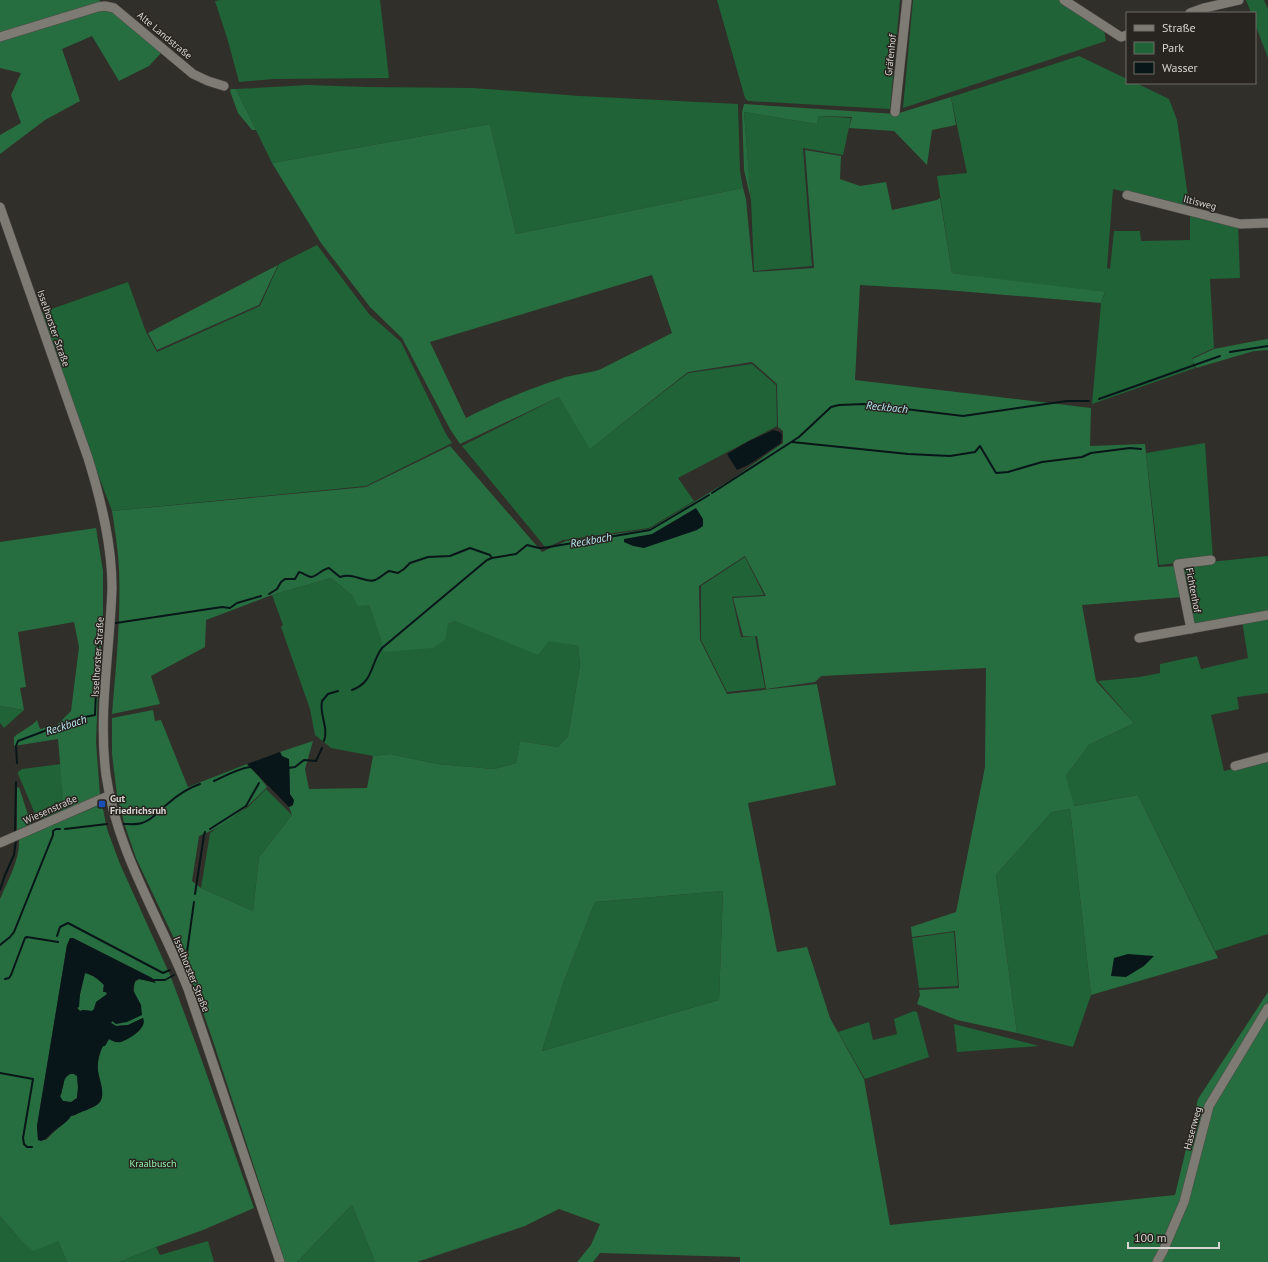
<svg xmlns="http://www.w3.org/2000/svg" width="1268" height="1262" font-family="'PT Sans',sans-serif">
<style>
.green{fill:#1f6337}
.forest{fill:#266e3f;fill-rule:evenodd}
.water{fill:#081619;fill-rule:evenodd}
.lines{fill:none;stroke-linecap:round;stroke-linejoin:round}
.stream{stroke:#081619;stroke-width:2}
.minor-casing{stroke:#4e4c48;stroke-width:10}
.minor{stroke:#7e7a74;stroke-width:9}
.transit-dot{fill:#1a4fb4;stroke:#282520;stroke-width:1.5}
.labels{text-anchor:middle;stroke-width:3;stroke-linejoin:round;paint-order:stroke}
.street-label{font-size:10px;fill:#d8d6d2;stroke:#282520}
.poi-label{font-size:10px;font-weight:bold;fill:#d8d6d2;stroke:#282520;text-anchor:start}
.park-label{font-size:10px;fill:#93f3ae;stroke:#282520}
.water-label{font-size:11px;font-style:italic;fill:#b7e8f4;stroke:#282520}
</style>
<rect width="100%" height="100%" fill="#312f29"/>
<g class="green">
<polygon points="220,0 380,0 389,78 273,79 239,82 228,41 215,1"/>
<polygon points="717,0 900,0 890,109 748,101 745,98"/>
<polygon points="913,0 1059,0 1104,29 1106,41 903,108"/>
<polygon points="1246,0 1264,0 1268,9 1268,58 1255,24 1255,13 1251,13"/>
<polygon points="1079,56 1127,79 1127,83 1136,83 1169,99 1177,120 1188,197 1185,206 1113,189 1107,268 1110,269 1114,231 1140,231 1141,241 1190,240 1190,212 1238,224 1240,278 1210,279 1214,348 1192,358 1195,368 1092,404 1101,303 1105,293 952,273 937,176 967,173 951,97"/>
<polygon points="309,85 366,87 473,88 580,96 738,104 740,171 743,188 516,234 490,124 272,163 236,89"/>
<polygon points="744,112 817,124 819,116 851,118 843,155 803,148 812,266 754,271 751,200"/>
<polygon points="317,245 369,314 401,342 446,434 452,443 366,486 112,511 91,456 40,313 128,282 146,332 157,352 260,306 279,264"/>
<polygon points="752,364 776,385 777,426 678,478 694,501 649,528 563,540 546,548 462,446 559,397 591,448 688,373"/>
<polygon points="1205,443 1213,559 1159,565 1146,453"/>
<polygon points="1268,556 1268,613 1192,624 1180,565"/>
<polygon points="745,557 764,595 732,597 741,637 755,636 765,688 727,692 701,640 701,586"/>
<path d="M 331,578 L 353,596 L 369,605 C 374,620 382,635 383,652 L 455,621 L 578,646 L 580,665 L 568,736 L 558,747 L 520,741 L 516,763 L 494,769 L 438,764 L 390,754 L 373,756 L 331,748 L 315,735 L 310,709 L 281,627 L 283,625 L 272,595 Z"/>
<polygon points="1268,617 1268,693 1237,697 1239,709 1211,715 1224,771 1268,760 1268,934 1215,951 1138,795 1073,806 1066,776 1089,745 1134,723 1098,681 1140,677 1160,673 1160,664 1197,656 1201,669 1248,658 1242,621"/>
<polygon points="0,706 24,710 4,728 0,723"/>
<polygon points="61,764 64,810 42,819 36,816 18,774 18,772 22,769"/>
<polygon points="266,789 292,815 259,857 253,911 201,888 210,833 248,807"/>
<polygon points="1070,809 1091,995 1073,1047 1017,1033 996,875 1052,812"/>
<polygon points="723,891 719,1000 542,1051 564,981 595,902"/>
<polygon points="954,932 958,986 919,988 912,938"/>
<polygon points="914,1011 917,1012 929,1057 865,1079 838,1032 869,1022 873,1040 897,1034 894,1019"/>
<polygon points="954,1024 1039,1046 957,1052"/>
<polygon points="352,1205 375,1262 297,1262"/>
<polygon points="0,1216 18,1237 58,1241 67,1262 0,1262"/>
<polygon points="208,1241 214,1262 119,1262 156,1247 160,1255"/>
</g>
<g class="forest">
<polygon points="0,0 99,0 155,42 161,53 149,66 119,81 92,36 62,49 80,101 45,120 0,154 0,135 21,123 11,95 21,73 0,68"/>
<polygon points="231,89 236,89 256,130 252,130 238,113 230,91"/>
<polygon points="951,97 956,125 932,130 927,165 894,131 849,128 852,117 819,116 817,124 744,112 751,200 744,170 742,112 744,104 896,114"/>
<path d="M 490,124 L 516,234 L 743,188 L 746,199 L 753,272 L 814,268 L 805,150 L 841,156 L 840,179 L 860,186 L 886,182 L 892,210 L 937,200 L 940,198 L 952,273 L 1105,292 L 1101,303 L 946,290 L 860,285 L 855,380 L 1091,408 L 1090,446 L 1145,444 L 1158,567 L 1176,566 L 1183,597 L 1082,605 L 1096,681 L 1134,723 L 1089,745 L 1066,776 L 1074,806 L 1138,795 L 1218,958 L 1091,995 L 1070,809 L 1052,812 L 996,875 L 1017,1033 L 957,1020 L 917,1004 L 920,995 L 919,990 L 959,988 L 955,931 L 912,937 L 911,927 L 956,912 L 985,767 L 986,668 L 821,676 L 815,682 L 766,689 L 757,636 L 743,636 L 733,598 L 766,596 L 745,556 L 699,586 L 700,640 L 727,694 L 817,684 L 836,785 L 748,803 L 777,952 L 807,947 L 830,1018 L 864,1079 L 890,1225 L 1175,1195 L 1198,1099 L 1268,992 L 1268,1262 L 740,1262 L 740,1257 L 600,1253 L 593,1262 L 577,1262 L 591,1245 L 600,1224 L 559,1209 L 525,1226 L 417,1262 L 375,1262 L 352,1205 L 297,1262 L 285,1262 L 213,1041 L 187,966 L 136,858 L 125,826 L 117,795 L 112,754 L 112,718 L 153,710 L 155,721 L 161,720 L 188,787 L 247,764 L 260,778 L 267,787 C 248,807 225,827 199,836 L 192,881 L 201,888 L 253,911 L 259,857 L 292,815 L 289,807 L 293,805 L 290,794 L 289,760 L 282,756 L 280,752 L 313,741 L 305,769 L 309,789 L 367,788 L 373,756 L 390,754 L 438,764 L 494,769 L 516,763 L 520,741 L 558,747 L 568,736 L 580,665 L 578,646 L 549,641 L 538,655 L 455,621 L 448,624 L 445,640 L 433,648 L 383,652 C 382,636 374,621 369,605 L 358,606 L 353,596 L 331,578 L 272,595 L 206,620 L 205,647 L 151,676 L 160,704 L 112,714 C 116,666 121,617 119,569 C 118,550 115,531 112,511 L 366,487 L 450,446 L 542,552 L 566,541 L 649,529 L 732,479 L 783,443 L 783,431 L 778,427 L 777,384 L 752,362 L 688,372 L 590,449 L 559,397 L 460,444 L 450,429 L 402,338 L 370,307 L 321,243 L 272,163 ZM 652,275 L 672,333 L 601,369 C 588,374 573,374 560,379 C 528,389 496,403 466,418 L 430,342 ZM 723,891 L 719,1000 L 542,1051 L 564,981 L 595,902 Z"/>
<polygon points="278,265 259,305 157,350 148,333"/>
<polygon points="1268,339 1268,350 1254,351 1196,368 1192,359 1214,349 1250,342"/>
<path d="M 96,528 L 103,571 L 103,612 L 98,690 L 96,742 L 100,795 L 64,810 L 58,739 L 14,746 L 14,737 C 22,730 31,727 37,720 L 40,729 L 57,725 L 71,711 L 79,647 L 74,622 L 18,632 L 26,687 L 20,688 L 24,710 L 0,706 L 0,542 Z"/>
<polygon points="19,787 31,824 17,830 17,788"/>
<path d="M 102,804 L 107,829 L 120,864 L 170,975 L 197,1047 L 254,1208 L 203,1230 L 156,1247 L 119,1262 L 67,1262 L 58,1241 L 33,1251 L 18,1237 L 0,1216 L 0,899 C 8,880 20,860 19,839 ZM 73,938 L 152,978 L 155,982 L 139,979 C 132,983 135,986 134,992 C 133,997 115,1018 111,1023 L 116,1026 L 128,1025 L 143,1018 L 139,1031 C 128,1038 121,1045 109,1039 L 105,1045 L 103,1046 C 99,1053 97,1063 98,1071 C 99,1080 107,1097 98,1104 C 92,1109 82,1111 75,1115 L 71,1116 C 63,1125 54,1131 46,1140 L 38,1140 L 37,1126 L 67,945 Z"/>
<path d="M 85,973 C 93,975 98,979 104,985 L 103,989 L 107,994 L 107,996 C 99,998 96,1003 94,1009 L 92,1011 L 83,1010 L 80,1011 L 77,1008 Z"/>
<path d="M 70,1074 L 74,1074 L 77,1076 L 78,1087 L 77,1098 L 71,1102 L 63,1101 L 60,1097 C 61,1094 62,1092 62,1090 C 65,1082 62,1079 70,1074 Z"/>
</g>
<g class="water">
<polygon points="773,430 780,432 782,435 781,443 750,464 737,470 727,454 749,441"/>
<polygon points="696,508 703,519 703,526 697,530 644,548 633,546 624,542 624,539 652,534"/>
<polygon points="280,752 282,756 289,759 290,794 294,800 293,805 289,807 247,764"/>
<path d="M 70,938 L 73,938 L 152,978 L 156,983 L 139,979 L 135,981 L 133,990 L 141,1005 L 142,1015 L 127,1022 L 116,1024 L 112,1021 L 111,1023 L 116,1026 L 128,1025 L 143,1018 C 148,1028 129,1039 121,1042 C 116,1043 112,1041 109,1039 L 105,1046 L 103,1046 C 99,1053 97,1063 98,1071 C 99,1080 107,1096 98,1104 C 91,1109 82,1111 75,1115 L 71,1116 C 67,1123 60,1126 54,1131 C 49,1135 47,1139 41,1141 L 38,1140 L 37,1126 L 67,945 ZM 85,973 C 93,975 98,979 104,985 L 103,992 L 106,992 L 107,994 L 96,1002 L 94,1009 L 92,1011 L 83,1010 L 80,1011 L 77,1008 L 79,1007 L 80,994 ZM 70,1074 L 74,1074 L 77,1076 L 78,1087 L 77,1098 L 71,1102 L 63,1101 L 60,1096 C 61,1094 62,1092 62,1090 C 65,1082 62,1079 70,1074 Z"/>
<polygon points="1128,954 1154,956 1144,966 1126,977 1111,976 1114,958"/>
</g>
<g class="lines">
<g class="stream">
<polyline points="1230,352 1268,346"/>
<polyline points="1099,399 1220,356"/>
<polyline points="792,442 908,454 950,456 975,452 980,446 996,473 1008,472 1042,462 1082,457 1091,453 1130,448 1141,449"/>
<polyline points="712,493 799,437 831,407 839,405 864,404 963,416 1067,401 1089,401"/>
<path d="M 269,594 L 277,589 L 281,582 L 285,579 L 295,579 L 299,572 C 304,573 307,577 311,577 C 318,576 322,569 329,568 L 340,577 C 355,572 365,584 375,580 C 380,578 385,573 389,571 L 398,573 L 404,569 L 410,563 L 428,557 L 450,556 L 470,548 L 490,555 L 492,558"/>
<polyline points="116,623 222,607 230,608 237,603 261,596"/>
<path d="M 352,690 C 374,682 370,664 382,648 L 487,560 L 492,558 L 516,554 L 527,545 L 539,548 L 543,548 L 650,530 L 709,495"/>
<path d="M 324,741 C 329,727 319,715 322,701 L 328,694 L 338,691"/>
<polyline points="17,763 16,746 18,741 79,718 95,715 99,625"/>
<polyline points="288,768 295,767 304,760 316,761 322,748"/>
<path d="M 214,781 C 223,777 243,766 252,767"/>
<path d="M 123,824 C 129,824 136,825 142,823 C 152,820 157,813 165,806 C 174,798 187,788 200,784"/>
<polyline points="65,829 107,824"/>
<polyline points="210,829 246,806 259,783"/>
<polyline points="15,832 16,782"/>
<polyline points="0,890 5,875 14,855 16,840"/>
<polyline points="195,894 204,835 205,832"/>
<polyline points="57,936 60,927 68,923 163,973 170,970"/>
<polyline points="0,945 10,937 14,932 53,835 53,831 56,829 60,829"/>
<polyline points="182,963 186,959 194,902"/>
<polyline points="5,979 9,978 11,975 25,938 27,937 58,942"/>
<polyline points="152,980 165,980 174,975"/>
<polyline points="0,1073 33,1079 23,1138 24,1144 27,1147 32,1147"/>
</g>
<defs>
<g id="minor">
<polyline points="1064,0 1121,37 1127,35"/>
<polyline points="1190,13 1204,8 1239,0"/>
<polyline points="0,37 98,7 105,6 114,8 193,74 208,81 224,86"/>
<polyline points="895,112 907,0"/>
<polyline points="1127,195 1240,224 1268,223"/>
<path d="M 0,207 L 88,458 C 101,500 112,544 112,588 C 110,651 98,713 106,775 C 117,853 160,918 188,989 L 280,1262"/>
<polyline points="1191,629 1178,564 1211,560"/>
<polyline points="1139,638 1268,615"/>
<polyline points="1235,766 1268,757"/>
<polyline points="0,843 110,795"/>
<polyline points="1157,1262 1163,1251 1184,1202 1209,1106 1268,1008"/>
</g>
</defs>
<use href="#minor" class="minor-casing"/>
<use href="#minor" class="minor"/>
</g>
<rect class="transit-dot" x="98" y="800" width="8" height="8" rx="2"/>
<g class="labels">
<g class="street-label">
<text transform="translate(165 35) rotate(40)" y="4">Alte Landstraße</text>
<text transform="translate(890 55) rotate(-84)" y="4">Gräfenhof</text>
<text transform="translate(1200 202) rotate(14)" y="4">Iltisweg</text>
<text transform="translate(54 328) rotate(71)" y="4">Isselhorster Straße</text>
<text transform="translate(1194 590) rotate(79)" y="4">Fichtenhof</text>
<text transform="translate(97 657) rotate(-86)" y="4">Isselhorster Straße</text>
<text transform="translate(50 809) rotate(-24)" y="4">Wiesenstraße</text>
<text transform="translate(192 974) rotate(68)" y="4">Isselhorster Straße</text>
<text transform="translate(1192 1128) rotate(-75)" y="4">Hasenweg</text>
</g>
<g class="poi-label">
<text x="110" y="802">Gut<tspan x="110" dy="12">Friedrichsruh</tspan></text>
</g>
<g class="park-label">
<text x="153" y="1167">Kraalbusch</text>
</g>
<g class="water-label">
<text transform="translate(887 407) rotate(6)" y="4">Reckbach</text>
<text transform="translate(591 540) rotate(-10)" y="4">Reckbach</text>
<text transform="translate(66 725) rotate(-18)" y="4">Reckbach</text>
</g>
</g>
<rect x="1126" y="12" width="130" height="72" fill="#282520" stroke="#6e6c67"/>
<rect x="1134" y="25" width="20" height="6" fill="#7e7a74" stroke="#6e6c67"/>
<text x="1162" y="32" font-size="12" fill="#d8d6d2">Straße</text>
<rect x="1134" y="42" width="20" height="12" fill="#1f6337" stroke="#6e6c67"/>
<text x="1162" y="52" font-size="12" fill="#d8d6d2">Park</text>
<rect x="1134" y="62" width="20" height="12" fill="#081619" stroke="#6e6c67"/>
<text x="1162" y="72" font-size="12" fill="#d8d6d2">Wasser</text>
<path d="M1128 1242v6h91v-6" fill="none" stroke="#d8d6d2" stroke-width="2"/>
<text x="1134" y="1242" font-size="12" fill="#d8d6d2" stroke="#282520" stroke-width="3" paint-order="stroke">100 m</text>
</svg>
